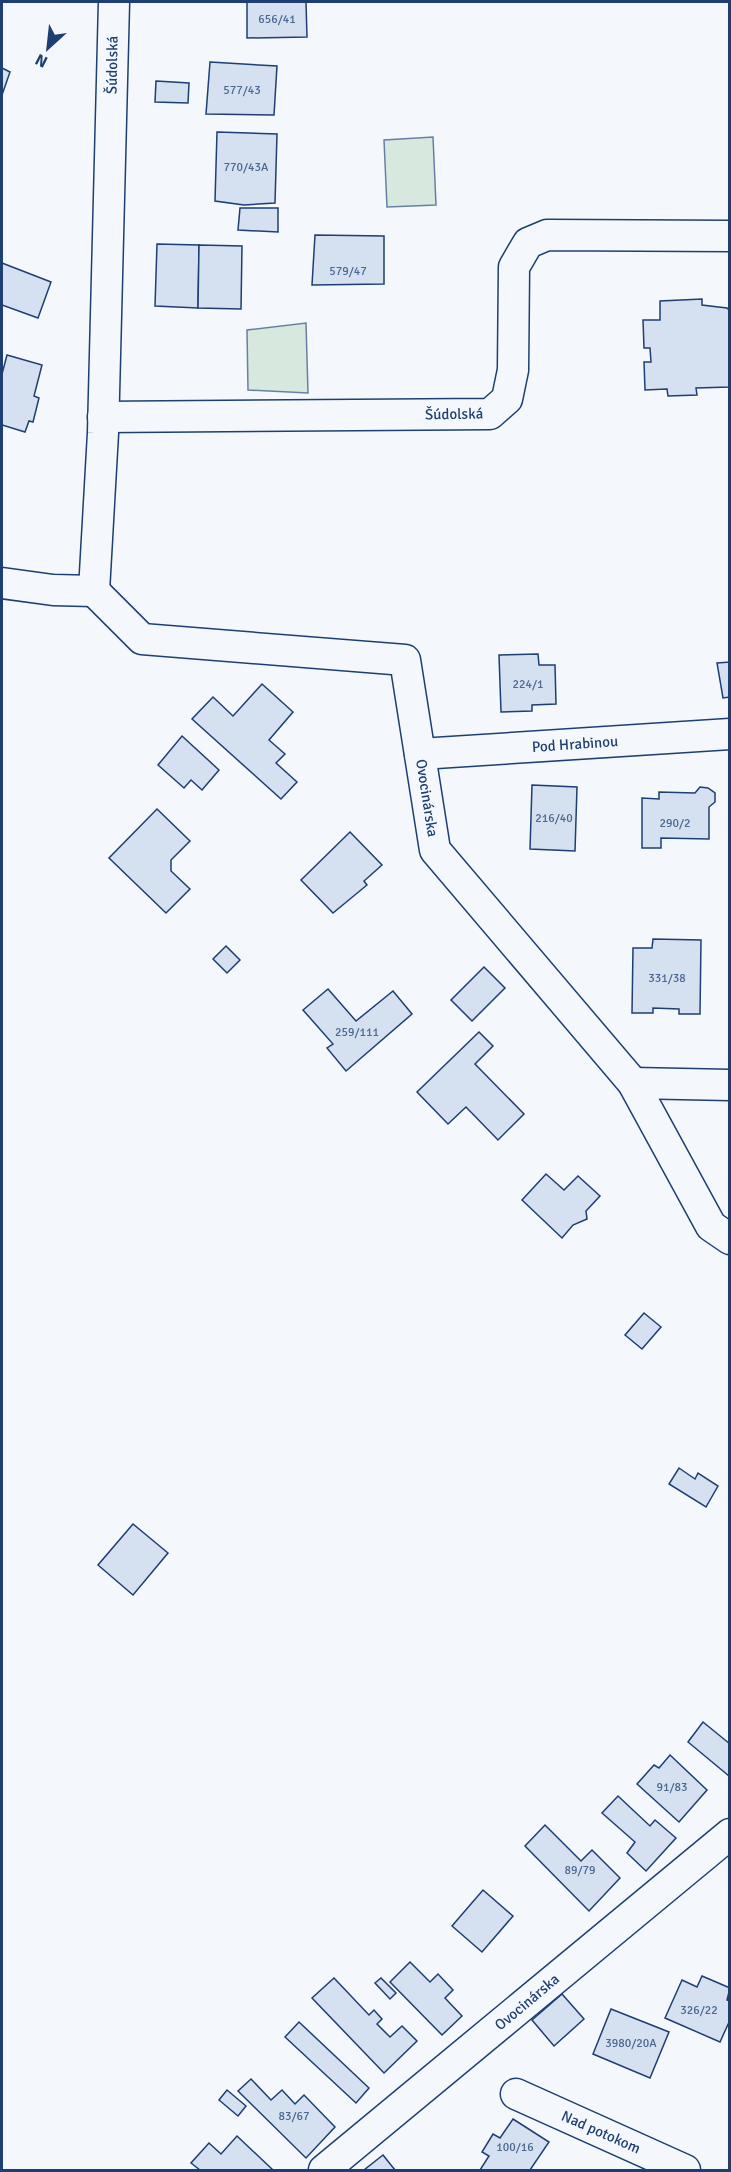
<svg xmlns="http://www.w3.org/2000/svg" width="731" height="2172" font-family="Signika,sans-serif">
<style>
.green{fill:#d7e8df;stroke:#687fa3;stroke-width:1.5}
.building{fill:#d5e0f0;stroke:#1d3f73;stroke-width:1.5}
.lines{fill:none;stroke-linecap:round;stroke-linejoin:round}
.street-casing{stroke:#1d3f73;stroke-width:33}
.street{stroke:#f4f7fb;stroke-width:30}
.labels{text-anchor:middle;stroke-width:4.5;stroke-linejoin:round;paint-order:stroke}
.number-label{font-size:12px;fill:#4b6792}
.street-label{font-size:15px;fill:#1d3f73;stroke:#f4f7fb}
</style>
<rect width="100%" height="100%" fill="#f4f7fb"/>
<g class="green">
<polygon points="433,137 436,205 387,207 384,140"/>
<polygon points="306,323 308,393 248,390 247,330"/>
</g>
<g class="building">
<polygon points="247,2 306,2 307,37 247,38"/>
<polygon points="210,62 277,66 274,115 206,114"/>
<polygon points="2,68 10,72 2,95"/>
<polygon points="156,81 189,83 188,103 155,102"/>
<polygon points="217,132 277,134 275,203 244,205 215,201"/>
<polygon points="240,208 278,208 278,232 238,230"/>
<polygon points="315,235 384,236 384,284 312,285"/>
<polygon points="157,244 199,245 198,308 155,306"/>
<polygon points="199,245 242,246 241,309 198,308"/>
<polygon points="2,263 51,282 38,318 2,305"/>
<polygon points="702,299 702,305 727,308 730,311 730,387 696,388 697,395 668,396 667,389 645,390 644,362 651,362 650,348 644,348 643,320 660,320 660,301"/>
<polygon points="7,355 42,365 34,396 39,398 33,422 29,421 25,432 2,425 2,374"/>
<polygon points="538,654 539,665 555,665 556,704 532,705 532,711 501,712 499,655"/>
<polygon points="730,662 730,697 723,698 717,663"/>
<polygon points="262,684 293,712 269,740 285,754 276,763 297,782 281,799 192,719 213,697 233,716"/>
<polygon points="182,736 219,770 202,790 191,780 184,788 158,765"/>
<polygon points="532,785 577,787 575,851 530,849"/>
<polygon points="700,787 708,788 715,793 715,802 709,807 709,839 661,838 661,848 642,848 642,798 659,799 659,792 695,793"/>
<polygon points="157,809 190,841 171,860 171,871 190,889 166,913 109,858"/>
<polygon points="350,832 382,865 364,881 367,885 333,913 301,880"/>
<polygon points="653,939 701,940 700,1014 679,1014 679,1009 653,1008 653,1013 632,1013 633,948 652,948"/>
<polygon points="226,946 240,960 227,973 213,959"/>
<polygon points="484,967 505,988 472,1021 451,1000"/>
<polygon points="328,989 356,1021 393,991 412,1014 346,1071 327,1048 333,1044 303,1010"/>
<polygon points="479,1032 493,1046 475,1064 524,1114 498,1140 466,1107 448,1124 417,1092"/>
<polygon points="546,1174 564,1190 578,1176 600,1196 586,1211 587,1219 573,1225 562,1238 522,1200"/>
<polygon points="644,1313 661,1327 642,1349 625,1335"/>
<polygon points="679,1468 695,1479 698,1473 718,1486 706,1507 669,1484"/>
<polygon points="133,1524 168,1553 133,1595 98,1565"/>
<polygon points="703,1722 730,1744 729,1776 688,1742"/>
<polygon points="670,1755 707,1790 679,1822 637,1784 654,1765 659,1768"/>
<polygon points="618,1796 650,1826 655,1820 676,1838 646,1871 627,1853 635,1842 602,1813"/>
<polygon points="545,1825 581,1861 592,1850 620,1878 589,1911 525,1846"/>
<polygon points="483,1890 513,1916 482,1952 452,1926"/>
<polygon points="410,1962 430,1982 438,1974 453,1990 445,1998 462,2016 442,2035 390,1982"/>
<polygon points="702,1976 730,1988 727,2000 730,2001 730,2020 720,2042 665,2018 682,1980 697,1987"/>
<polygon points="334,1978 369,2015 374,2010 382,2019 377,2024 390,2037 402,2026 417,2041 384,2073 312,1998"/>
<polygon points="381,1978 396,1993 390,1999 375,1983"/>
<polygon points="562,1994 584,2019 554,2046 532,2020"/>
<polygon points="611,2009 669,2032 650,2078 593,2054"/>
<polygon points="299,2022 369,2088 356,2103 285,2037"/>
<polygon points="251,2079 271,2100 282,2090 295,2104 304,2095 335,2127 306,2158 238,2091"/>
<polygon points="227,2090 246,2106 238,2116 219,2100"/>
<polygon points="513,2119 549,2142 530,2170 480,2170 489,2156 482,2152 493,2134 500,2138"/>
<polygon points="237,2136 273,2170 200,2170 191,2163 209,2143 221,2154"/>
<polygon points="383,2155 395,2170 364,2170"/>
</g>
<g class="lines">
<defs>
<g id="street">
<polyline points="103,417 490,414 507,399 513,370 514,267 528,243 547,235 730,236"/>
<polyline points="2,583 53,590 94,591"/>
<polyline points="94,591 142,639 405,660 435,850 633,1083 711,1226 730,1239"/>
<polyline points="94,591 103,433 114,2"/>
<polyline points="420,754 730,734"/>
<polyline points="633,1083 730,1085"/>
<polyline points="516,2094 685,2170"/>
<polyline points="324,2170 730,1834"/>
</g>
</defs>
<use href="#street" class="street-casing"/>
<use href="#street" class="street"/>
</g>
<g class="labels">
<g class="number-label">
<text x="277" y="23">656/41</text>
<text x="242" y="94">577/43</text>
<text x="246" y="171">770/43A</text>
<text x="348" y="275">579/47</text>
<text x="528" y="688">224/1</text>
<text x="554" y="822">216/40</text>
<text x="675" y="827">290/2</text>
<text x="667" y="982">331/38</text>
<text x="357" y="1036">259/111</text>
<text x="672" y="1791">91/83</text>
<text x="580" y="1874">89/79</text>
<text x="699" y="2014">326/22</text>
<text x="631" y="2047">3980/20A</text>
<text x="294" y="2120">83/67</text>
<text x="515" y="2151">100/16</text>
</g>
<g class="street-label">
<text transform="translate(112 65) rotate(-89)" y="5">Šúdolská</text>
<text transform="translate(454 414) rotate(-1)" y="5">Šúdolská</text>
<text transform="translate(575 744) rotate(-4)" y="5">Pod Hrabinou</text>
<text transform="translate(427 798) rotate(81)" y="5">Ovocinárska</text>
<text transform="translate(527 2002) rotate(-40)" y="5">Ovocinárska</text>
<text transform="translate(601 2132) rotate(24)" y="5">Nad potokom</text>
</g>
</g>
<rect width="731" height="2172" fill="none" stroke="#1d3f73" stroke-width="6"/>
<g transform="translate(48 48) rotate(207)" stroke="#f4f7fb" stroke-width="4.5" paint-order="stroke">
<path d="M0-4.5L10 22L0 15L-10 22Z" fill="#1d3f73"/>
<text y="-9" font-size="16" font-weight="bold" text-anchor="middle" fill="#1d3f73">N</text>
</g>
</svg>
